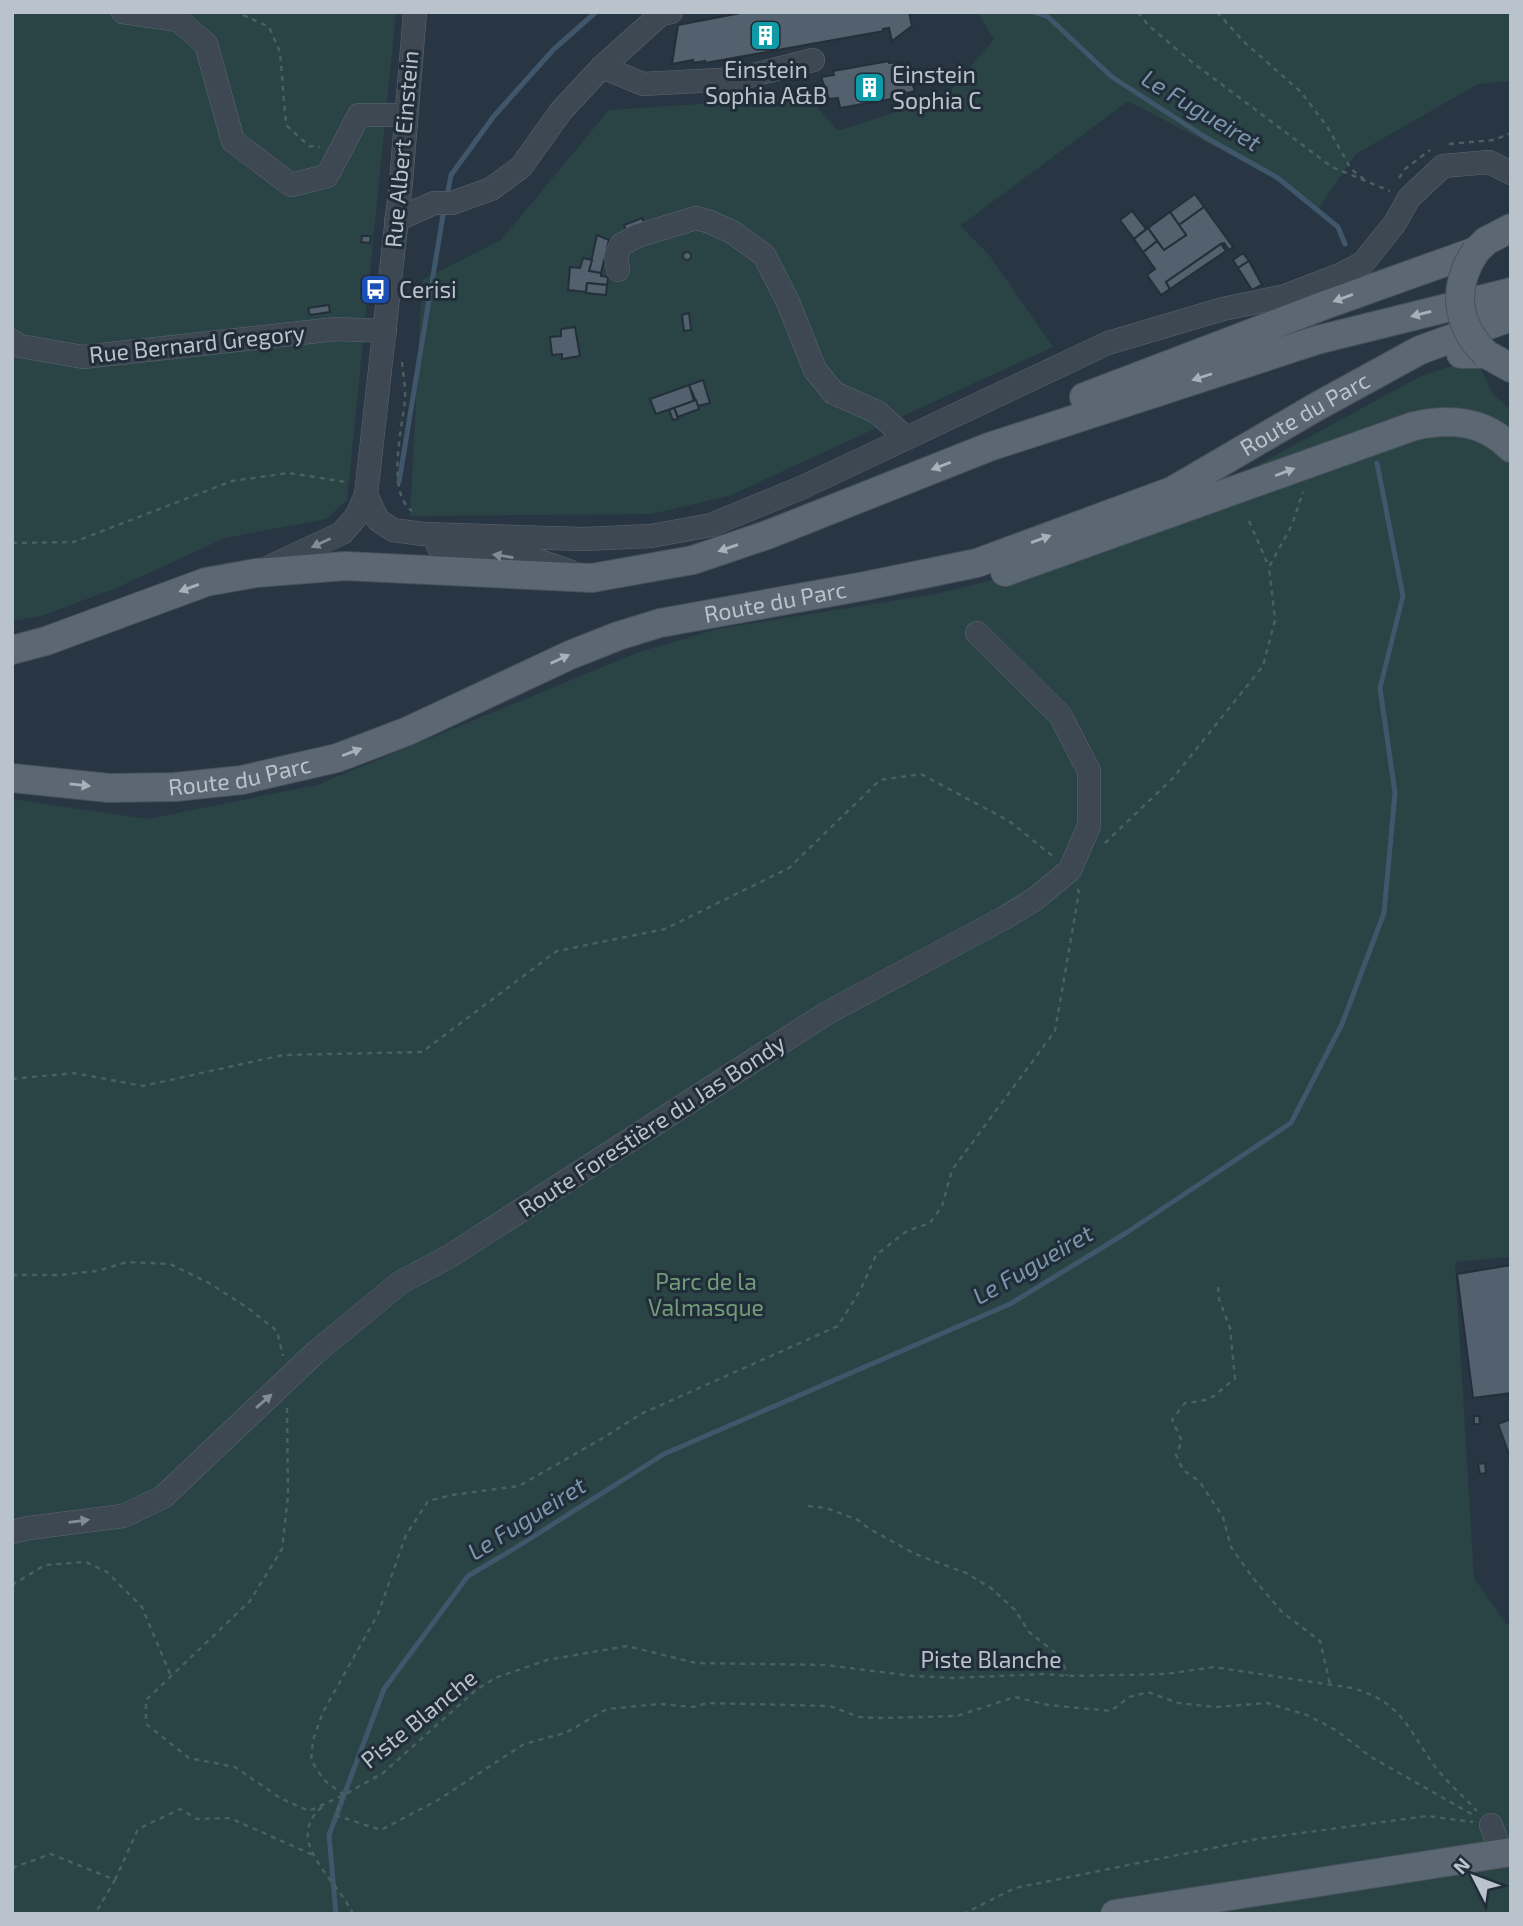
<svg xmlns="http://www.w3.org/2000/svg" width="1523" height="1926" font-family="'Exo 2',sans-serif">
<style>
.green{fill:#2a4344}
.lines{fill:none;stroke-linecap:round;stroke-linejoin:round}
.stream{stroke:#3f566b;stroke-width:5}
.building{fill:#52616d;stroke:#232f3a;stroke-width:2}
.minor-casing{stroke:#5b6670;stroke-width:24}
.major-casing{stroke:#46515c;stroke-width:30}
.path{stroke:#495f60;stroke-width:2.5;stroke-dasharray:5 5;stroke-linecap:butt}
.minor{stroke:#3d4852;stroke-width:23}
.major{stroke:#5b6772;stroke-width:28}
.major-bridge-casing{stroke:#46515c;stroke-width:30;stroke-linecap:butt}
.major-bridge{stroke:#5b6772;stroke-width:28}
.oneway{fill:#a7b1ba}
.oneway2{fill:#828c95}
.labels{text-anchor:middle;stroke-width:6;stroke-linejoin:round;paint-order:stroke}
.poi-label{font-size:23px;fill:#bac3cc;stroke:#212d38;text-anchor:start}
.street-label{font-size:23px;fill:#bac3cc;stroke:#212d38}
.park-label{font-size:23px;fill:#729c77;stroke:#212d38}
.water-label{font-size:24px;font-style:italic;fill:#7c96ad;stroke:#212d38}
</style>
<rect width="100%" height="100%" fill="#283643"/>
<g class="green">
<polygon points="12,12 396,12 347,500 326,519 225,538 114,589 41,616 12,621"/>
<polygon points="977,12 1511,12 1511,81 1478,84 1356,154 1316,212 1274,178 1128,101 960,226 990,256 1053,347 729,496 651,514 410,516 422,280 501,240 609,110 808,97 838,131 947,95 994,39"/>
<polygon points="1476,358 1492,393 1511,410 1511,1257 1455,1262 1474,1578 1506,1624 1511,1624 1511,1914 12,1914 12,799 147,819 317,785 639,652 718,629 940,593 1092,555 1421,376"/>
</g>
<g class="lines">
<g class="stream">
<polyline points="1034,12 1047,16 1112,77 1205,137 1278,178 1338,227 1345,244"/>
<polyline points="447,196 451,175 494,116 554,49 596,12"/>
<polyline points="399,482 444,209"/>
<polyline points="336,1914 329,1835 384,1689 468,1576 512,1550 664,1454 1010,1304 1126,1233 1291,1123 1342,1024 1384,913 1395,793 1380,688 1403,596 1377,463"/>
</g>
</g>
<g class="building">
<polygon points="746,12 909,12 912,26 892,41 889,28 883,29 884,31 705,63 705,61 693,63 693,60 672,64 678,25"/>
<polygon points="889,61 889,63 909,62 911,70 908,73 915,91 907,93 908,96 840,108 838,98 829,99 821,77 834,75 833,71"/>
<polygon points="1195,194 1204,207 1179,225 1170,212"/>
<polygon points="1204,207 1233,247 1229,250 1224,243 1221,244 1166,282 1170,289 1161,295 1147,275 1155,269 1143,252 1157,241 1164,250 1186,235 1179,225"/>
<polygon points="1132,211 1146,229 1134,239 1120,220"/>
<polygon points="1170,212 1186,235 1164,250 1148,228"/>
<polygon points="642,218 647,229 628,236 624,225"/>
<polygon points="1148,228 1157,241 1143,252 1134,239"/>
<polygon points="597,235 609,240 601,273 589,271"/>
<polygon points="362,236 371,236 370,243 361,242"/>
<polygon points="1221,244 1226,251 1170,289 1166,282"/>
<circle cx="687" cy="256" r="4"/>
<polygon points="1243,253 1249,261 1238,268 1233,260"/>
<polygon points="583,258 592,260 589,271 601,273 601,276 608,277 607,285 587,283 586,292 568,290 570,267 580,268"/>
<polygon points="1249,261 1262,285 1252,290 1238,268"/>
<polygon points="587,283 607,285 606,295 586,293"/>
<polygon points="329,305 330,312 310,315 308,308"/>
<polygon points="689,313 691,330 684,331 682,315"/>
<polygon points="575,327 580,356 562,359 562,354 552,355 550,337 561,336 561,329"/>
<polygon points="703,380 710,403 698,406 689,385"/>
<polygon points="689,385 694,401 656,414 650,399"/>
<polygon points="696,400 699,409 678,417 674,408"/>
<polygon points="674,408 678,419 673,420 669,410"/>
<polygon points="1511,1265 1511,1393 1473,1398 1457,1274"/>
<polygon points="1474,1416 1479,1416 1480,1424 1474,1424"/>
<polygon points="1511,1419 1511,1457 1510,1457 1498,1424"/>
<polygon points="1485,1463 1486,1473 1480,1474 1478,1464"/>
</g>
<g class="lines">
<defs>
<g id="minor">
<polyline points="123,12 178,20 206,44 233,141 291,185 327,176 359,115 406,115"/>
<polyline points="602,67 643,84 737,79 813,60"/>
<polyline points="396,220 434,203 452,203 491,189 521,167 561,111 602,67 661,14 671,12"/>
<polyline points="618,270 616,256 621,245 637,236 696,218 710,222 732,232 764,255 788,302 815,370 834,393 877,412 906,438"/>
<polyline points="12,341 20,346 83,357 336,329 385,331"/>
<polyline points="366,495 378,520 393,530 423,534 584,539 651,536 711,525 803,487 1108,343 1223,309 1285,296 1340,275 1363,263 1395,223 1409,198 1443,166 1489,162 1511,173"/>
<polyline points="367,511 366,495 401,182 415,12"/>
<polyline points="438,546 540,561 569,571"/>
<polyline points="265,569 342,533 356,517 366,495"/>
<polyline points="12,1532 29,1528 123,1516 163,1497 316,1352 401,1282 450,1256 827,1013 1004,918 1035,899 1070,870 1089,826 1089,771 1060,715 977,633"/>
<polyline points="1491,1825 1502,1855"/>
</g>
<g id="major">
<polyline points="1461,354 1486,354 1511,368"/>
<polyline points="1084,397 1325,305 1476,251 1486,241 1511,228"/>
<path d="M 1005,572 L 1414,426 C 1450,418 1484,420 1511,448"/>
<polyline points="12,650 46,641 206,582 256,573 345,566 592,578 693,560 767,535 989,447 1317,340 1511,292"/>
<path id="s1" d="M 12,778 L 109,788 L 175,787 L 242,780 L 337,758 L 408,731 L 570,655 L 618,636 L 660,623 L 865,586 L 977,563 L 1172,491 L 1316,407 L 1420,350 L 1511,317"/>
<polyline points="1115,1914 1511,1852"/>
</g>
</defs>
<use href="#minor" class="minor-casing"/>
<use href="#major" class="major-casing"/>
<g class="path">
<polyline points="1138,12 1148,25 1193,63 1332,167 1390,191"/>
<polyline points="1217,12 1243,41 1301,92 1328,128 1351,169 1364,179"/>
<polyline points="243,15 269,27 280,52 286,125 309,146 320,147"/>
<polyline points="1449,144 1494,140 1511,133"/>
<polyline points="1399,178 1405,169 1430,150"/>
<path d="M 402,362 C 403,374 406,388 405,400 C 402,429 386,492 412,511"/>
<polyline points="1249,521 1269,567"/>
<polyline points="12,543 74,542 232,481 289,473 346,482"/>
<polyline points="1105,843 1173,778 1263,666 1275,620 1269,567 1292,525 1303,492"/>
<polyline points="12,1079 74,1073 143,1086 283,1055 422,1052 557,951 665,929 789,868 880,780 921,774 1009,821 1055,858"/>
<polyline points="12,1275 59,1275 97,1271 127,1262 170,1264 209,1283 248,1308 277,1331 283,1356"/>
<path d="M 1218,1287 L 1219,1299 L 1230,1328 L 1235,1379 C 1211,1396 1218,1400 1185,1403 L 1172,1420 L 1182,1441 L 1176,1455 L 1183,1470 L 1199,1481 L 1223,1517 L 1231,1547 L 1253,1578 L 1282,1612 L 1320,1641 L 1330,1684"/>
<path d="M 287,1408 L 288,1496 L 282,1549 L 250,1601 L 146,1700 L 146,1724 L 189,1758 L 235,1767 L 280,1798 L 309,1811 L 344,1795 L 383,1773 L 476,1690 L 495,1678 L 547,1660 L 627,1646 L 696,1663 L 826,1665 L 913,1676 L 953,1678 L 1045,1674 L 1067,1676 L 1165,1674 L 1214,1667 L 1352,1688 C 1403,1702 1408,1730 1436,1768 C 1448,1783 1464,1797 1477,1811"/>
<polyline points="808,1506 826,1508 858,1520 868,1528 915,1554 966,1573 991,1588 1015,1610 1029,1632 1062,1658 1067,1676"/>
<polyline points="12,1585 45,1565 86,1562 107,1572 142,1607 171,1676"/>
<polyline points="344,1795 324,1780 311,1760 313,1740 323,1712 378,1614 406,1535 428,1501 452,1495 519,1486 603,1438 641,1414 838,1326 861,1289 876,1255 907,1231 930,1223 942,1206 952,1170 1055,1031 1079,892 1077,888"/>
<polyline points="343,1797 335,1815 381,1830 438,1800 524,1744 565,1733 607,1709 660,1704 693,1707 708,1703 830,1706 859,1717 881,1718 957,1716 1015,1697 1048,1705 1111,1711 1129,1697 1148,1692 1178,1703 1216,1707 1267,1703 1307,1715 1336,1730 1371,1757 1475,1816"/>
<path d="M 322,1807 C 282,1841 337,1879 353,1914"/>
<polyline points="12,1868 51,1854 115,1880 95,1914"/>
<polyline points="115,1880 138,1829 180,1809 197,1819 230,1818 313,1855"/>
<polyline points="963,1914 1015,1888 1257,1839 1427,1816 1473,1822"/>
</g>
<use href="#minor" class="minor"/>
<use href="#major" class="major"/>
<defs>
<path id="major-bridge" d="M 1476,251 C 1452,286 1455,324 1486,354"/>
</defs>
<use href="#major-bridge" class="major-bridge-casing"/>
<use href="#major-bridge" class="major-bridge"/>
</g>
<defs><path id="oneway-solid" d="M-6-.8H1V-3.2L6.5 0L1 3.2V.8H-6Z" transform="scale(1.75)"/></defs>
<g class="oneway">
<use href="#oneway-solid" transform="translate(1343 298) rotate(160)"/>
<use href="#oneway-solid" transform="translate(1421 314) rotate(166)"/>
<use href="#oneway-solid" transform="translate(1202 377) rotate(162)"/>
<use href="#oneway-solid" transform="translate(941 466) rotate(159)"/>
<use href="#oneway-solid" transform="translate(1285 472) rotate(-21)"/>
<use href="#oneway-solid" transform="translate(1041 539) rotate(-20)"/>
<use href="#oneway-solid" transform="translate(728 548) rotate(161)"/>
<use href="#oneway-solid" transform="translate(189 588) rotate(160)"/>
<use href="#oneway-solid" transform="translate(560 659) rotate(-25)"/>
<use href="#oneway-solid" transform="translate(352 752) rotate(-21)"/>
<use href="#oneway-solid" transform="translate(80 785) rotate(6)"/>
</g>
<g class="oneway2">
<use href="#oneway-solid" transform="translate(321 543) rotate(155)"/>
<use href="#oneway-solid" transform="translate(503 556) rotate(-171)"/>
<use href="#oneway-solid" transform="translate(264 1401) rotate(-41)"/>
<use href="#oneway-solid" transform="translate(79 1521) rotate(-7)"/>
</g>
<defs>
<symbol id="building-square" viewBox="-11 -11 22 22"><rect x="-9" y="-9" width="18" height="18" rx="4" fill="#0f9aa8" stroke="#212d38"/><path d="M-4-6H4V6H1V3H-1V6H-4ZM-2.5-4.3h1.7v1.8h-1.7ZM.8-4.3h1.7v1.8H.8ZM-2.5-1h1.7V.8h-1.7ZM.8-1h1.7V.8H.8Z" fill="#fff"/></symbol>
<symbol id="bus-square" viewBox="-11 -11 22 22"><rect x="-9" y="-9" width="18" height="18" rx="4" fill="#1a4fb4" stroke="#212d38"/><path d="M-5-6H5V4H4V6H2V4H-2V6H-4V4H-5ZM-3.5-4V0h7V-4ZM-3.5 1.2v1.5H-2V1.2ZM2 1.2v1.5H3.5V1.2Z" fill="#fff"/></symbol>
</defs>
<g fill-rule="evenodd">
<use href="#building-square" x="748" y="18" width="35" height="35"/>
<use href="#building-square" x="852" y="70" width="35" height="35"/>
<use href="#bus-square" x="358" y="272" width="35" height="35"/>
</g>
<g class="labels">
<g class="poi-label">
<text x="766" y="78" text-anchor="middle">Einstein<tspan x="766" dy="26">Sophia A&amp;B</tspan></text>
<text x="892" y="83">Einstein<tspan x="892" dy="26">Sophia C</tspan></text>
<text x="399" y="298">Cerisi</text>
</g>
<g class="street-label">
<text transform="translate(402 149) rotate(-85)" y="8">Rue Albert Einstein</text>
<text transform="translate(197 344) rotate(-6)" y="8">Rue Bernard Gregory</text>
<text dy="8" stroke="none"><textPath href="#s1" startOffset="1363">Route du Parc</textPath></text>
<text dy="8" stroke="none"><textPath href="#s1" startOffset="796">Route du Parc</textPath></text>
<text dy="8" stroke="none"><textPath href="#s1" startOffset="229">Route du Parc</textPath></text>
<text transform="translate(652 1126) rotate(-33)" y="8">Route Forestière du Jas Bondy</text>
<text x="991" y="1668">Piste Blanche</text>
<text transform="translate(419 1719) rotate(-39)" y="8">Piste Blanche</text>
</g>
<g class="park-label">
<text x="706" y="1290">Parc de la<tspan x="706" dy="26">Valmasque</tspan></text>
</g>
<g class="water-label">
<text transform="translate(1201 111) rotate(31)" y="8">Le Fugueiret</text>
<text transform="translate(1033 1265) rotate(-30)" y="8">Le Fugueiret</text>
<text transform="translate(527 1519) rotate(-32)" y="8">Le Fugueiret</text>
</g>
</g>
<rect width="1523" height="1926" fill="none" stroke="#bac3cc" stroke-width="28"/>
<g transform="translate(1474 1877) rotate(312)" stroke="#212d38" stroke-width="5" paint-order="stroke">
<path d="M0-5L12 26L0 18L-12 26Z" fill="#bac3cc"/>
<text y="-10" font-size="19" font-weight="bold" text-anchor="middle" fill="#bac3cc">N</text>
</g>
</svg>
